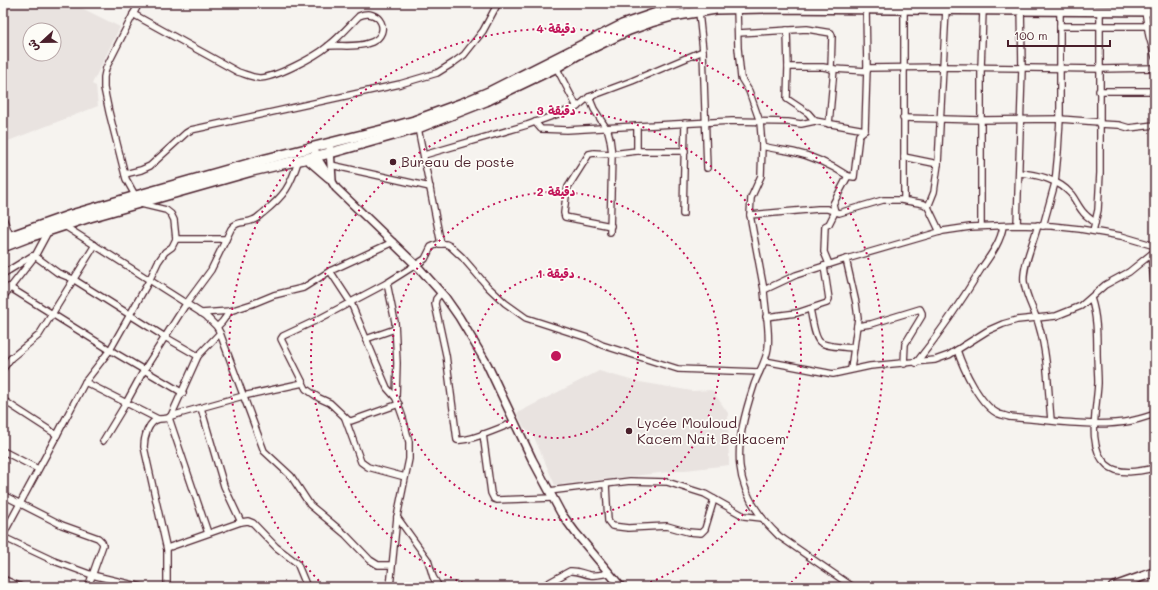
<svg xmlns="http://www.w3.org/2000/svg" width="1158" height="590" font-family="Mali,'Playpen Sans Arabic',sans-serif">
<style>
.built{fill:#e9e3e0;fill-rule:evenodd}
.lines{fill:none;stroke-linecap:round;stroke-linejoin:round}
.minor-casing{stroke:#4a1f2b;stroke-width:8}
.tertiary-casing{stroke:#4a1f2b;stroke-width:10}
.secondary-casing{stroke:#4a1f2b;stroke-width:11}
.primary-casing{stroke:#4a1f2b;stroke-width:12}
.minor{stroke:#fdfcf7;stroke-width:5.5}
.tertiary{stroke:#fdfcf7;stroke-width:7}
.secondary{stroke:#fdfcf7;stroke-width:8}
.primary{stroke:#fdfcf7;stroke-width:9}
.ring{fill:none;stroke:#c2185b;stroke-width:2;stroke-dasharray:2 4}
.poi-dot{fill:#4a1f2b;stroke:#fdfcf7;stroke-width:1.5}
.labels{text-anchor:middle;stroke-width:3.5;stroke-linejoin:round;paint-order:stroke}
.poi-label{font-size:14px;fill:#4a1f2b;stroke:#fdfcf7;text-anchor:start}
.centre{fill:#c2185b;stroke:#fdfcf7;stroke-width:2}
.ring-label{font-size:12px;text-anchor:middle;font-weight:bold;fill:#c2185b;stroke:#fdfcf7;stroke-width:3.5;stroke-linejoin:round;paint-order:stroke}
</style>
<rect width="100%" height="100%" fill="#f6f3ef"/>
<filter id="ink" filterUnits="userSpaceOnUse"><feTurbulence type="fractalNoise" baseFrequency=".025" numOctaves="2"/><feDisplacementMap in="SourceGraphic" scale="8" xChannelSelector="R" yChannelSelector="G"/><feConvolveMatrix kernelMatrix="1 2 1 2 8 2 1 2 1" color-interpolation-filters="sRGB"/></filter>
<g filter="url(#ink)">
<g class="built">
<path d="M 3,3 L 72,3 L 120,27 L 92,84 L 96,86 L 98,106 L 3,143 ZM 30,30 L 54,30 L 54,54 L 30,54 Z"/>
<polygon points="599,371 634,381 692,391 712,390 728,413 729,465 555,485 533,435 524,427 517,413"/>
</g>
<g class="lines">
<defs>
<g id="minor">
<polyline points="737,8 738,48 741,78 749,91 760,122 762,146 761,176 751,198 750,215 764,290"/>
<polyline points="904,9 904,200"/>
<polyline points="1145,11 1149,36 1155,57"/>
<polyline points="699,12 703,51 707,168"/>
<path d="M 133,14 L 238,72 C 245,74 251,77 259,78 C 275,78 315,57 328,46 C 339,38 349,26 359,16 C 380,7 392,33 372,42 C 358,48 343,45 328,46"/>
<polyline points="1060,26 1155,26"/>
<polyline points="787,30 788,67 787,99 808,113 815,121"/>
<polyline points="738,33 807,29 831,33 832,36 831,69"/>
<polyline points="555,65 577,107"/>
<polyline points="788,67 823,67 834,69 867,71"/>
<polyline points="867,68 944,67 1100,69 1155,68"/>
<polyline points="1099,91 1155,91"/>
<polyline points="589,97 594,109 608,131 610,139 612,154 610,232"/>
<polyline points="903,118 981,120 1060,119 1099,122"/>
<polyline points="535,122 541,129 567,130 637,126 637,151 612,154 594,153 589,154 568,187 566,196 564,213 565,217 611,226"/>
<polyline points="829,124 834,69"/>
<polyline points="1099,124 1119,125 1129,128 1154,125"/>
<polyline points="637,126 732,121 788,122 801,124 815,121 865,130"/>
<polyline points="418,128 441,244"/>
<path d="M 762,146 C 773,149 783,150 793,152 C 813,156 831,165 848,176"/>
<polyline points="637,151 685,151"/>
<polyline points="424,155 527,125 561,113 577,107 589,97 632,81 703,51"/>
<polyline points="904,157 938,164"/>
<polyline points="331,165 430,187"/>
<path d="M 1019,173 C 1037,174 1059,180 1071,194 C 1075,199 1078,206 1083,212 C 1086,216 1091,219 1095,223"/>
<polyline points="125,174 141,170 150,166 186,133 191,130 400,84 437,73 453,63 464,55 483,31 498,3"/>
<polyline points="136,197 126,179 109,112 104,88 104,77 106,68 139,3"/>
<polyline points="928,207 934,192 938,164 946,9"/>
<polyline points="683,214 685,123"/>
<polyline points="750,215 818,209 827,209 839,213 883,200 901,200 919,203 924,204 928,207 940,232"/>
<polyline points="3,218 11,238"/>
<polyline points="63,225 206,316 217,327 220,333 264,451 291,476 310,505 346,535 370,560 378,565 392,565"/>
<polyline points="1017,225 1022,69 1021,3"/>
<path d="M 1038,225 C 1034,241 1022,267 1024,282 C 1026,298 1035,311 1039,326 C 1048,356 1048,389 1051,420"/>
<polyline points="981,226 981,68 983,10"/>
<polyline points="1043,226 1055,183 1058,152 1060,119 1060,3"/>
<polyline points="1093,231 1098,210 1100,173 1100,11"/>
<polyline points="176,239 226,239"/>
<polyline points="393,242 330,271 351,303 387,388 396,398"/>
<polyline points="1151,255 1155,290"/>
<polyline points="35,256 58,273 73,279 165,337 198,356"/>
<polyline points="846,259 856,303 858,318 851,369"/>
<polyline points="829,264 824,252 825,226 829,224 835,212 833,204 848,176 854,177 859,135 865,130 867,68 866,9 868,3"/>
<polyline points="3,274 32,256"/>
<polyline points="387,283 317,320 283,336 281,339 306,389 319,398 330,403 348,420 351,421 399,404"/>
<polyline points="9,287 110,350 183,393"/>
<path d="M 441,293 L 436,299 L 435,304 L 446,355 L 457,440 C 469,442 502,427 515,422"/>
<polyline points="3,297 35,256 49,230"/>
<path d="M 1091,298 C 1097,316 1097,334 1097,353 C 1097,363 1098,373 1098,383 C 1097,408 1086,447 1107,465 C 1119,476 1141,471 1155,468"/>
<path d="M 810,309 C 812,316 814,337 820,342 C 826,347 845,347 854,348"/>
<polyline points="201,313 230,311 252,304 274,295 303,288 330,271"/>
<polyline points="766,317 797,313 827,303 829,299 824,266"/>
<polyline points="857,326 871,324 920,309 922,313 922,316 905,344 904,364"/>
<polyline points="217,327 222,322 230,311"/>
<polyline points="366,339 395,329"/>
<polyline points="1155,348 1155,363"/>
<path d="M 957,350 C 963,368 980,406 999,414 C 1002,415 1006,416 1009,417 C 1047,420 1094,428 1131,421 C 1139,419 1147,417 1155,414"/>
<polyline points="765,361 833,374 870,366 935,360 949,355 987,331 1003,324 1017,320 1056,316 1081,306 1105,285 1129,272 1155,251"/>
<path d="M 916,363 C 940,333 961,302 981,269 C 990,256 1001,242 1003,226"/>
<polyline points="3,369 11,358 39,335 95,245"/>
<polyline points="85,382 158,419"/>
<polyline points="3,400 57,435"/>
<polyline points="201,408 224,486 241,522"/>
<polyline points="171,416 243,396 303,383"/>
<polyline points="169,418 208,533"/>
<polyline points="345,418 361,462 368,467 405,477"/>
<polyline points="483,434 491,493 494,499 497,500 553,498"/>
<path d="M 103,441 L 126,403 L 144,370 L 186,304 L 211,270 L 231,229 C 237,220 245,224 253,220 C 257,219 260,215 263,213 C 285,195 290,187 299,159"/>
<polyline points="3,451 38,469"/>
<polyline points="606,484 608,521 612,526 628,528 667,526 688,532 701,533 705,529 714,499"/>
<polyline points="549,491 630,481 667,482 705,494 744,516 762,518"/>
<polyline points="3,495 62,525 98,538 102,542 103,545 88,587"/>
<polyline points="397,517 428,560 433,577 439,587"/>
<polyline points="3,535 57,435 85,382 110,350 149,281 158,262 165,252 172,247 176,239 174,220 171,214 166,210 141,204"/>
<polyline points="3,537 54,561 92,575 142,587"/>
<polyline points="167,548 241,522 248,521 253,523 276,547 297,563 307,587"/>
<polyline points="3,579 21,587"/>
<path d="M 167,587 L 167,550 L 144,447 C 144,438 148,421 159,419 C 164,418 167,420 171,416 L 198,356 L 220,333"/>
<polyline points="390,587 397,517 409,459 409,442 403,418 396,398 397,363 395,322 387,283 425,259 431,247 438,244 446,244 450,246 462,257 488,287 505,303 526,318 588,338 602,345 678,369 759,372"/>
<path d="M 541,587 L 570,571 C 577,570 583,574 590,575 C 597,576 603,574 609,573"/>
<path d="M 853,587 L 779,536 C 728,488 734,446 754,385 C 758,373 766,362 768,348 C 770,329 765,309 764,290 L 796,275 L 843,260 L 943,231 L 970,227 L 1017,225 L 1052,226 L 1080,229 L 1121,236 L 1155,246"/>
</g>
<g id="tertiary">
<polyline points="330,149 332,180"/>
<polyline points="315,151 316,156 336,188 420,269 445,297 459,317 487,364 532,459 561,513 575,532 621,587"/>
</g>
<polyline id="secondary" points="1113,587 1155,572"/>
<g id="primary">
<polyline points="1081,3 1090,3"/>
<polyline points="1144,3 1155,3"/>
<polyline points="307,158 329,177"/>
<polyline points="3,239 71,215 136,196 266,159 382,130 414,121 463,103 489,92 622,25 680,5 703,3"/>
<polyline points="3,247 29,237 90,217 252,171 330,153 418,128 486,101 557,67 577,55 629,30 651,22 672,16 716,9 766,8 1155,11"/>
</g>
</defs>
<use href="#minor" class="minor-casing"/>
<use href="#tertiary" class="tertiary-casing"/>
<use href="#secondary" class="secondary-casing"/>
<use href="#primary" class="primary-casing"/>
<use href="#minor" class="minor"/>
<use href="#tertiary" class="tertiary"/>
<use href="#secondary" class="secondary"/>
<use href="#primary" class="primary"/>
</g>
</g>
<g class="ring">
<circle cx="556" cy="356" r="82"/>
<circle cx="556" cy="356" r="164"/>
<path d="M474 587A245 245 0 1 1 638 587"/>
<path d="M323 585A327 327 0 1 1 789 585"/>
</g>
<g class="poi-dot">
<circle cx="393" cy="162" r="4"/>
<circle cx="629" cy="431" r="4"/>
</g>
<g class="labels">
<g class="poi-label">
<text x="401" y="167">Bureau de poste</text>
<text x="637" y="428">Lycée Mouloud<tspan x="637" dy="16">Kacem Nait Belkacem</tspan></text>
</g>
</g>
<circle cx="556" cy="356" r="6" class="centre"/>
<g class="ring-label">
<text x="556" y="33">4 دقيقة</text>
<text x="556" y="115">3 دقيقة</text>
<text x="556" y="196">2 دقيقة</text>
<text x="556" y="278">1 دقيقة</text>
</g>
<rect width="1158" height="590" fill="none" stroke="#fdfcf7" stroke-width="16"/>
<rect x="8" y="8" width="1142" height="574" fill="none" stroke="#4a1f2b" stroke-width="1.5" filter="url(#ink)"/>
<g transform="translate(42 42) rotate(248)"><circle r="19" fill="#fdfcf7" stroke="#b5a4a5"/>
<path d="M0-3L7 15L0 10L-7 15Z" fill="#4a1f2b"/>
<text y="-6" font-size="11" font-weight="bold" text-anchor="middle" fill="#4a1f2b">ش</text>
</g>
<path d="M1008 40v6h102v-6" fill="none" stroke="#4a1f2b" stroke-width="2"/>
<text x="1014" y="40" font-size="12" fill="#4a1f2b" stroke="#fdfcf7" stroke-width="3" paint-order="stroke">100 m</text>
</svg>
